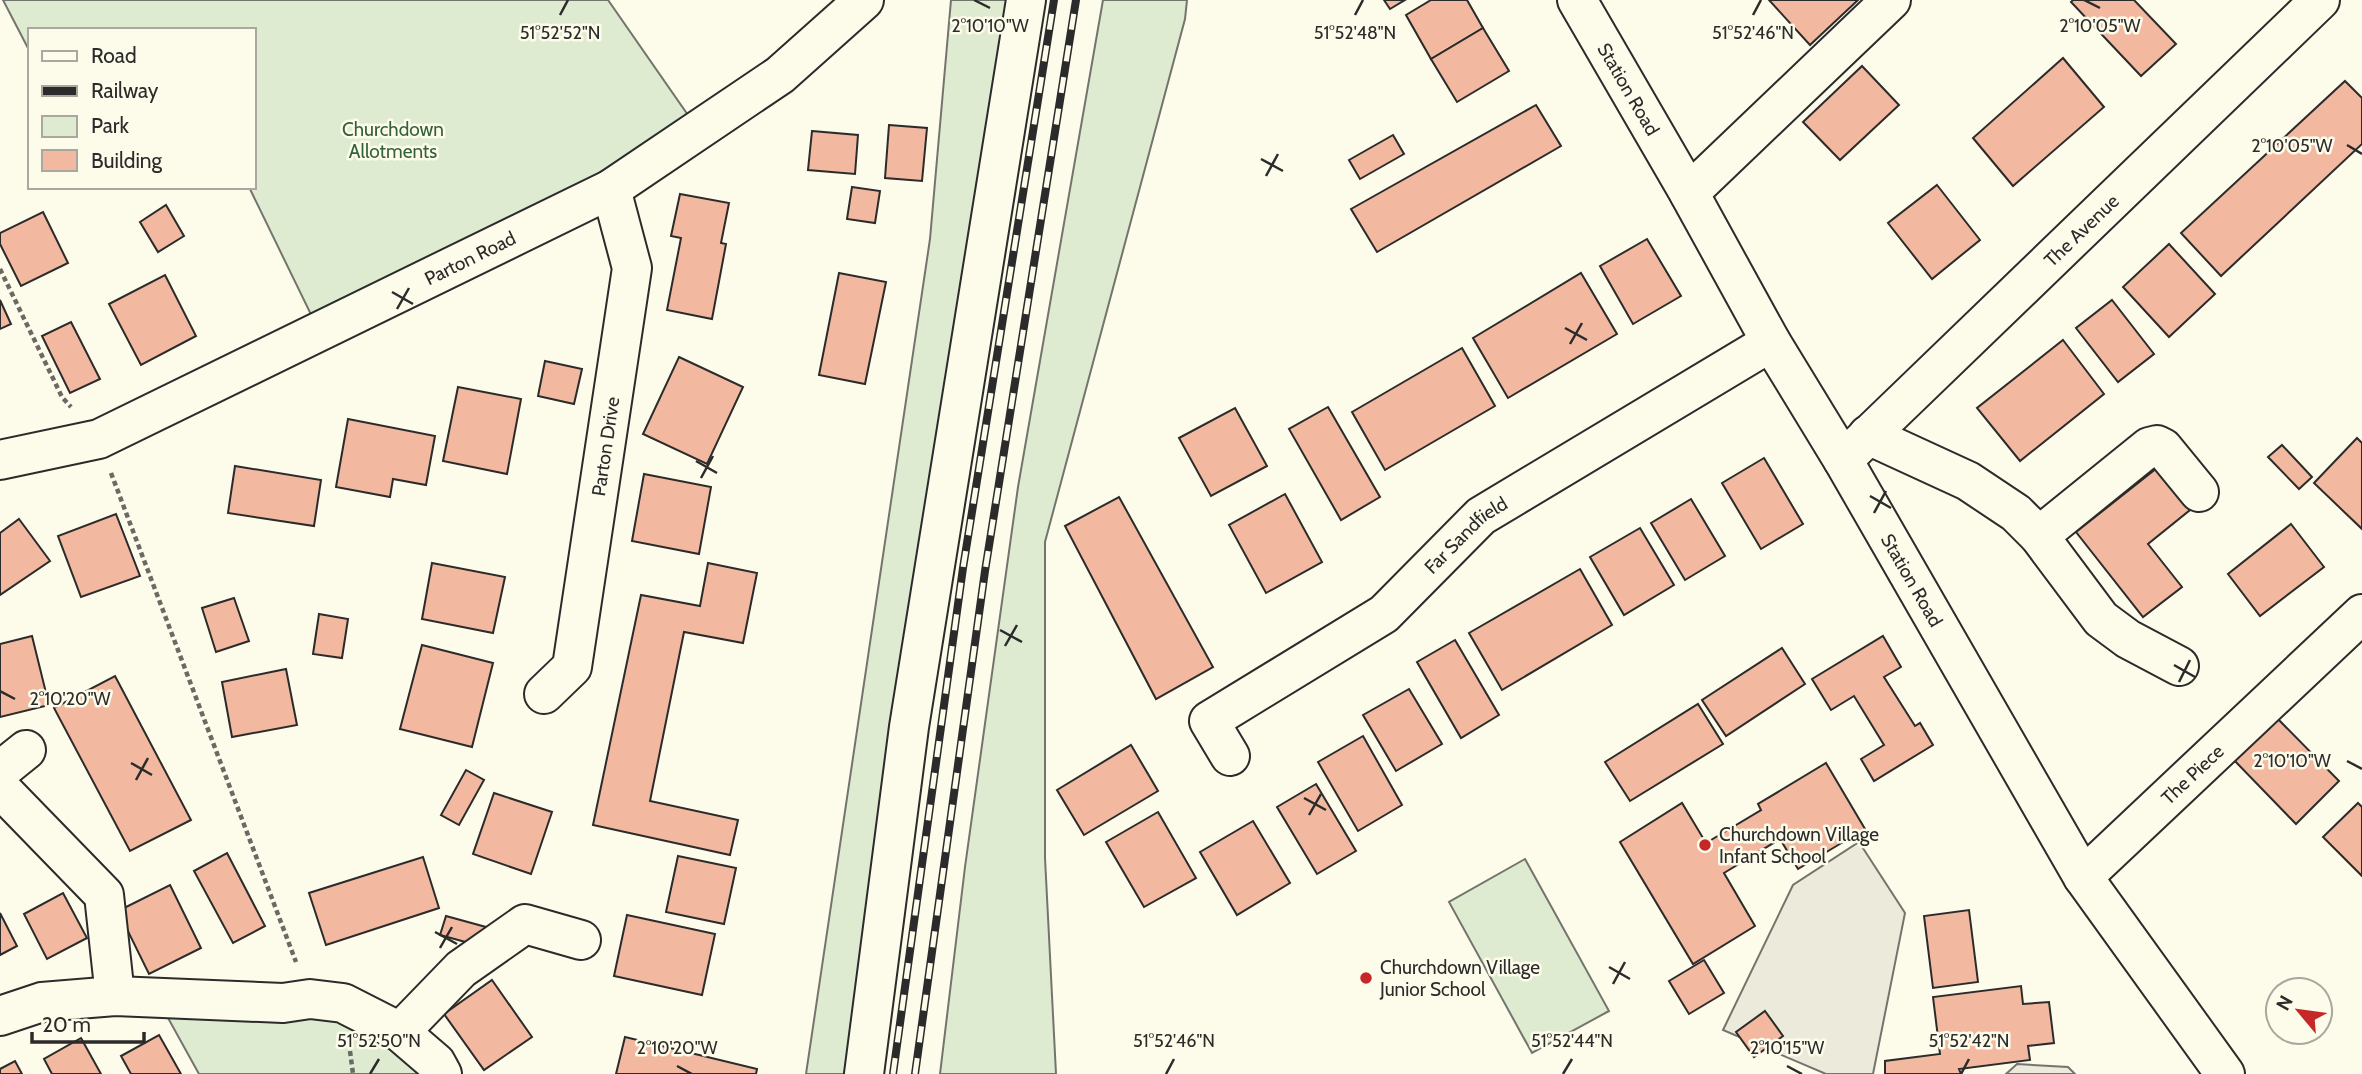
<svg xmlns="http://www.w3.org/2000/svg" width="2362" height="1074" font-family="Cabin,sans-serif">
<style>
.green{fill:#deebd1;stroke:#74746e;stroke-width:2}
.parking{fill:#eceadb;stroke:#74746e;stroke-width:2}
.building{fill:#f2b8a0;stroke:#2b2b2b;stroke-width:2}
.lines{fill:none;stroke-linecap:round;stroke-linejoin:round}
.minor-casing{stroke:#2b2b2b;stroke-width:42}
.path{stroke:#6a6964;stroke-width:4.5;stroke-dasharray:5 3.5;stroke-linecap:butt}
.minor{stroke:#fdfbea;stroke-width:38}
.rail-casing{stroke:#2b2b2b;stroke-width:8}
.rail{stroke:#fdfbea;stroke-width:5;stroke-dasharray:16;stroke-linecap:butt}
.ticks{fill:none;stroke:#2b2b2b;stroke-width:2.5}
.poi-dot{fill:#c62828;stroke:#fdfbea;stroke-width:2.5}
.labels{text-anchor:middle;stroke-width:5;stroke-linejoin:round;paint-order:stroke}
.street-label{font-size:19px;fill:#2b2b2b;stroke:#fdfbea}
.park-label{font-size:19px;fill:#34623c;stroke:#fdfbea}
.poi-label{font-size:19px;fill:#2b2b2b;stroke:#fdfbea;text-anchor:start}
.ticks-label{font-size:18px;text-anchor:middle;fill:#2b2b2b;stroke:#fdfbea;stroke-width:5;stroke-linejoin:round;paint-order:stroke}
</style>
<rect width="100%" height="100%" fill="#fdfbea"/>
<g class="green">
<polygon points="3,0 608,0 699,131 319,331 249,187 254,187 254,30 30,30 30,52"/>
<polygon points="951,0 1014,0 849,1074 806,1074 930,239"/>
<polygon points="1103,0 1187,0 1185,19 1045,542 1045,858 1056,1074 940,1074 965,867 1018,487"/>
<polygon points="1525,859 1609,1011 1532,1053 1449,902"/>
<polygon points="157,998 310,999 442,1074 199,1074"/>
</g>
<g class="parking">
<polygon points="1859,842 1905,913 1873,1074 1826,1074 1723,1030 1793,885"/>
<polygon points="2017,1064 2068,1067 2075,1074 2006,1074"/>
</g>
<g class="building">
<polygon points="1384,0 1405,0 1390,9"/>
<polygon points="1431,0 1467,0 1483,28 1431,59 1406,15"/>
<polygon points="1769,0 1858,0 1810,45"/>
<polygon points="2073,0 2134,0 2176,44 2141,76 2071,2"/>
<polygon points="1483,28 1509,71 1457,102 1431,59"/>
<polygon points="2063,58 2104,107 2013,186 1973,138"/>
<polygon points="1862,66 1899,105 1840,160 1803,122"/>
<polygon points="2345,81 2362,98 2362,144 2221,276 2181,233"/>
<polygon points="1536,105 1561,146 1377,252 1351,209"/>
<polygon points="889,125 927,128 922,181 885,178"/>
<polygon points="812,131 858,135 855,174 808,170"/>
<polygon points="1393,135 1404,154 1360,179 1349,160"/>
<polygon points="1937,185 1980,240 1932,279 1888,223"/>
<polygon points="852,187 880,191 875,223 847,219"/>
<polygon points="680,194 729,203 721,243 726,244 712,319 667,310 681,238 671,236"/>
<polygon points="166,205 184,236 158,252 140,222"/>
<polygon points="43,212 68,263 21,286 0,244 0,233"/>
<polygon points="1647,239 1681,296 1633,324 1600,266"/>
<polygon points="2169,244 2215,294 2169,337 2123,287"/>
<polygon points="839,273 886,282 865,384 819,375"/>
<polygon points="1581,273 1617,334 1508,398 1473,338"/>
<polygon points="165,275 196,336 141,365 109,304"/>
<polygon points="0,300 11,324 0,329"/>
<polygon points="2112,300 2154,354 2118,382 2076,328"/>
<polygon points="71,322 100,379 70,393 42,336"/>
<polygon points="2063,340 2104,394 2020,461 1977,408"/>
<polygon points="1462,348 1495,406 1385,470 1352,412"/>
<polygon points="679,357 743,387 707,464 643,434"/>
<polygon points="545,361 582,369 574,404 538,396"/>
<polygon points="458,387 521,399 507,474 443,461"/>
<polygon points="1328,407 1380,497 1341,520 1289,429"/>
<polygon points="1235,408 1267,466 1211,496 1179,438"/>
<polygon points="348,419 435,436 426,485 393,479 390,497 336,487"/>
<polygon points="2357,438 2362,443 2362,529 2314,483"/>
<polygon points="2282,445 2312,477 2299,489 2268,457"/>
<polygon points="1764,458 1803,524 1761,549 1722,483"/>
<polygon points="235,466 321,480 314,526 228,513"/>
<polygon points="2157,468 2190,510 2148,544 2182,587 2143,617 2076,532"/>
<polygon points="644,474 711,487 699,554 632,541"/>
<polygon points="1285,494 1322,562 1266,593 1229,525"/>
<polygon points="1119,497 1213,667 1156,699 1065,526"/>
<polygon points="1691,499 1725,556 1685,580 1651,523"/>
<polygon points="116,514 140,576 81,597 58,536"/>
<polygon points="19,519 50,561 0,595 0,533"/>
<polygon points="2291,524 2324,567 2260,616 2228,574"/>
<polygon points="1640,528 1674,585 1624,615 1590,557"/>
<polygon points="432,563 505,577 493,633 422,619"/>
<polygon points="708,563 757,573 743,643 684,632 650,801 738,820 730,855 593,825 641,595 700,606"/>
<polygon points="1580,569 1612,625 1502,690 1469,633"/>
<polygon points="234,598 249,641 216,652 202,608"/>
<polygon points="319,614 348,619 342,658 313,654"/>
<polygon points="32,636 49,705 0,717 0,644"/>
<polygon points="1883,636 1901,667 1884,677 1915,726 1920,723 1933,745 1874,781 1861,759 1884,745 1854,696 1831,710 1812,679"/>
<polygon points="1455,640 1499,715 1461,738 1417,662"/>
<polygon points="422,645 493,663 472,747 400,729"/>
<polygon points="1782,648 1805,684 1726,736 1702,700"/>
<polygon points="286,669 297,725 232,737 222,682"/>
<polygon points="115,676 191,820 130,851 54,708"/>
<polygon points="1409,689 1442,744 1396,771 1363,715"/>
<polygon points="1698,704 1723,744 1630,801 1605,762"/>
<polygon points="2274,715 2339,781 2296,824 2231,757"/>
<polygon points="1363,736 1402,805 1358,831 1318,762"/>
<polygon points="1131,745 1158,791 1084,835 1057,790"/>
<polygon points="1826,763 1865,829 1798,869 1780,839 1724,873 1755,926 1693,964 1620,842 1682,803 1706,843 1761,810 1758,804"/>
<polygon points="466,770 484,780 459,825 441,815"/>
<polygon points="1316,784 1356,851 1317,874 1277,807"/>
<polygon points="494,793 552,812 531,874 473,854"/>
<polygon points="2358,803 2362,807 2362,876 2323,837"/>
<polygon points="1158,812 1196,878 1144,907 1106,842"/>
<polygon points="1253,821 1290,883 1237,915 1200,852"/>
<polygon points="227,853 265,926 233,943 194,871"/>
<polygon points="678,856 736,868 724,924 666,912"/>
<polygon points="423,857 439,908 326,945 309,893"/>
<polygon points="170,885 201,948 149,974 118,911"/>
<polygon points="63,893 87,938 47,959 24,914"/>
<polygon points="1969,910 1978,982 1933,988 1924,916"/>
<polygon points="0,913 17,946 0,955"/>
<polygon points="627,915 715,934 702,995 614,976"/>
<polygon points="446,916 486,927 480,946 440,935"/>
<polygon points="1704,960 1724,993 1689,1014 1669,981"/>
<polygon points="492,980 532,1037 484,1070 444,1014"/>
<polygon points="2021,986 2023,1004 2049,1002 2054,1043 2028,1046 2030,1060 1959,1069 1961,1074 1885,1074 1885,1061 1940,1054 1933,997"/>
<polygon points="1765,1011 1783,1036 1754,1057 1736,1032"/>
<polygon points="159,1035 181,1074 131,1074 121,1056"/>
<polygon points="625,1037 757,1069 756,1074 616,1074"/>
<polygon points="81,1038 101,1074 52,1074 44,1059"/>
<polygon points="15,1061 22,1074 0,1074 0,1069"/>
</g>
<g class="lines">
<defs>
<g id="minor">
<path id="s1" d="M 1577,0 L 1689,193 L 1771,342 L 1843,460 L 2083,877 L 2225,1074"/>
<polyline points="1689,193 1891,0"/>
<polyline points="1868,435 1968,481 2016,513 2039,536 2101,619 2128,639 2179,666"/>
<path id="s2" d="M 0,460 L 99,439 L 611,189 L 780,75 L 864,0"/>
<path id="s3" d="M 1843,460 L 2320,0"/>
<polyline points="2039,536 2149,447 2157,445 2163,448 2199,492"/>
<path id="s4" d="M 544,694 L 572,667 L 632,268 L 611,189"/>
<path id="s5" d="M 1230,756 L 1209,721 L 1384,614 L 1481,516 L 1771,342"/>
<polyline points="0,771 26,750"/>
<polyline points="0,788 104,895 115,996"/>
<path id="s6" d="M 2083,877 L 2362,614"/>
<polyline points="0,1016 42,1002 115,996 283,1003 310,999 343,1003 400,1032 436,1063 442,1074"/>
<polyline points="400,1032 461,969 525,924 581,940"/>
<polyline points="864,1074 909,727 1026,0"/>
</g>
</defs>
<use href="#minor" class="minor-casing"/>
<g class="path">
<polyline points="0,269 62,397 71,407"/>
<polyline points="111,473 296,962"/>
<polyline points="350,1051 353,1074"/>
</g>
<use href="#minor" class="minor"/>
<defs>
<g id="rail">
<polyline points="893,1074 963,568 1054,0"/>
<polyline points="915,1074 985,571 1076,0"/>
</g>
</defs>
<use href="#rail" class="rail-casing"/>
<use href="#rail" class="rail"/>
</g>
<path class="ticks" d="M 974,0 L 990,8M 2084,0 L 2100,8M 560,15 L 568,0M 1355,15 L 1363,0M 1753,15 L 1761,0M 2347,145 L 2362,154M 1261,159 L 1283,171M 1266,176 L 1278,154M 392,292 L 413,304M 397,309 L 409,288M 1565,328 L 1587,340M 1570,344 L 1582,323M 696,461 L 717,473M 701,478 L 713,456M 1870,496 L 1891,508M 1874,513 L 1886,491M 1000,630 L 1022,642M 1005,646 L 1017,625M 2174,665 L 2195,677M 2179,682 L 2190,660M 0,691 L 15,699M 2347,761 L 2362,769M 131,763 L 152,775M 136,780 L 148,758M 1304,798 L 1326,810M 1309,815 L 1321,794M 435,932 L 457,944M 440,948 L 452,927M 1609,967 L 1630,979M 1613,984 L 1625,962M 677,1066 L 692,1074M 1787,1066 L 1802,1074M 370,1074 L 379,1059M 1166,1074 L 1174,1059M 1563,1074 L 1572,1059M 1961,1074 L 1969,1059"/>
<g class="poi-dot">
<circle cx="1705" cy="845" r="7"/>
<circle cx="1366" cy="978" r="7"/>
</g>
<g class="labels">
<g class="street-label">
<text dy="7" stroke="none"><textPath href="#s1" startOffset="103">Station Road</textPath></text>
<text dy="7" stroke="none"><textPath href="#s3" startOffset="331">The Avenue</textPath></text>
<text dy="7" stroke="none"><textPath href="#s2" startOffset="514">Parton Road</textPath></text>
<text dy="7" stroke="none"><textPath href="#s4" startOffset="262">Parton Drive</textPath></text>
<text dy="7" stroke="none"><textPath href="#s5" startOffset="360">Far Sandfield</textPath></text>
<text dy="7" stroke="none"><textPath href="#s1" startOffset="670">Station Road</textPath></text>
<text dy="7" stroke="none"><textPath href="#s6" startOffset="150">The Piece</textPath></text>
</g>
<g class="park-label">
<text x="393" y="136">Churchdown<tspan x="393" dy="22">Allotments</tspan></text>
</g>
<g class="poi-label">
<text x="1719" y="841">Churchdown Village<tspan x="1719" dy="22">Infant School</tspan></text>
<text x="1380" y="974">Churchdown Village<tspan x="1380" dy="22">Junior School</tspan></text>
</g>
</g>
<g class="ticks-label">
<text x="990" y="32">2°10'10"W</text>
<text x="2100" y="32">2°10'05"W</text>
<text x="560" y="39">51°52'52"N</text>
<text x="1355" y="39">51°52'48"N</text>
<text x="1753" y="39">51°52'46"N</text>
<text x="2292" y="152">2°10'05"W</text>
<text x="70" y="705">2°10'20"W</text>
<text x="2292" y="767">2°10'10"W</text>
<text x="379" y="1047">51°52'50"N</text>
<text x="1174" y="1047">51°52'46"N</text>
<text x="1572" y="1047">51°52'44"N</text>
<text x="1969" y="1047">51°52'42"N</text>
<text x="677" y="1054">2°10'20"W</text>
<text x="1787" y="1054">2°10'15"W</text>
</g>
<rect x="28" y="28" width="228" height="161" fill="#fdfbea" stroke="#a9a89e" stroke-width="2"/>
<rect x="42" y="51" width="35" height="10" fill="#fdfbea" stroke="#a9a89e" stroke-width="2"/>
<text x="91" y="63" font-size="21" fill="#2b2b2b">Road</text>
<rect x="42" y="86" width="35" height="10" fill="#2b2b2b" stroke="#a9a89e" stroke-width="2"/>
<text x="91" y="98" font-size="21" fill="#2b2b2b">Railway</text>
<rect x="42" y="116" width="35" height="21" fill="#deebd1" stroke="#a9a89e" stroke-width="2"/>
<text x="91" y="133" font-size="21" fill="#2b2b2b">Park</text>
<rect x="42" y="150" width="35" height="21" fill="#f2b8a0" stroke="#a9a89e" stroke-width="2"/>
<text x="91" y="168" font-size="21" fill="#2b2b2b">Building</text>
<g transform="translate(2299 1011) rotate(299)"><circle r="33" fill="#fdfbea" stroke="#a9a89e" stroke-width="2"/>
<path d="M0-5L12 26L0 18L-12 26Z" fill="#c62828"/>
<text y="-10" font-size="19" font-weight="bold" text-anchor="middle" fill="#2b2b2b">N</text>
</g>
<path d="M32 1032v10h112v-10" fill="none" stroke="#2b2b2b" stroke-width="3.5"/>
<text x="42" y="1032" font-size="21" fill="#2b2b2b" stroke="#fdfbea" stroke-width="5" paint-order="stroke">20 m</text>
</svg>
